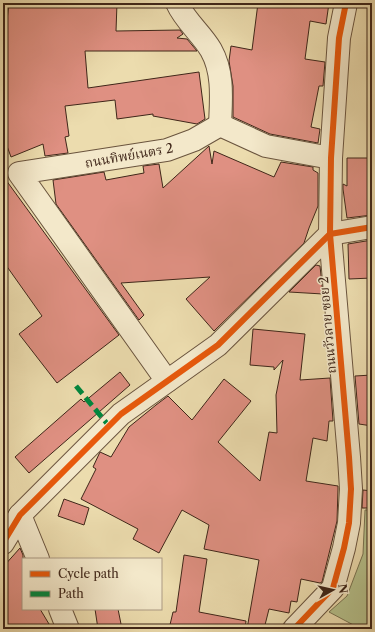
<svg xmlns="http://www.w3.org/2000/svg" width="375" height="632" font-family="'Libre Caslon Text','Noto Serif Thai',serif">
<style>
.green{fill:#b6c18c;stroke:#7a7452}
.building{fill:#df9082;stroke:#3f2619}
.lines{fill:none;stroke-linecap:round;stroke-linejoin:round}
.minor-casing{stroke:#6a543e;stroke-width:24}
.minor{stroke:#f3e8ca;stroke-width:22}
.quiet{stroke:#00873e;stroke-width:5;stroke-dasharray:10 5;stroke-linecap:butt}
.cycleway-casing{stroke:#f3e8ca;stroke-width:8}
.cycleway{stroke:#e8590c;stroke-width:6}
.labels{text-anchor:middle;stroke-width:3;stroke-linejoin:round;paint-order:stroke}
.street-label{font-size:13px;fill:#3f2619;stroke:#f3e8ca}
</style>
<rect width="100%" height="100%" fill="#ecdcae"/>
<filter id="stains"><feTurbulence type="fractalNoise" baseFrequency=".005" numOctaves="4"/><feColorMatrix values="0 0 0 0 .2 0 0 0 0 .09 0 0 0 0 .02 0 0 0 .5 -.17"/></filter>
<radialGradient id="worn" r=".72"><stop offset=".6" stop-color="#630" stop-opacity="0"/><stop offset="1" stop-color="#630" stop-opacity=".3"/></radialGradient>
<polygon class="green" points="365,510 372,510 372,629 361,629 329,612 347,596 363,554"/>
<g class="building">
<polygon points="9,3 117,3 116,31 180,30 183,34 177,38 187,39 197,51 85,51 88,88 199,72 205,119 197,124 153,116 153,114 117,119 115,100 65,106 69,136 65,137 68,153 45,156 43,144 11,157 3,135 3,39 5,38"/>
<polygon points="258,3 329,3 326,24 310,21 305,59 325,62 323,86 319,86 311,127 320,129 318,143 270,134 233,117 233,86 229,61 231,46 252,50"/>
<polygon points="209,146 212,164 214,151 274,177 281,162 313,167 313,170 318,173 318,206 309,228 304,243 214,331 186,299 210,277 121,283 144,315 139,320 56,204 53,180 104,172 106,180 144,173 143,166 159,164 163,188"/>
<polygon points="347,158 370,158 372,215 347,218 343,189 343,184 347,186"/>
<polygon points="3,176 119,335 57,383 19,334 42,316 3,261"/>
<polygon points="372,240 372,278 349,279 348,244"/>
<polygon points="316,265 320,266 323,294 289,292"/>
<polygon points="253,329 305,334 300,380 330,378 333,421 329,421 327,441 313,438 306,481 338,486 338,489 337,521 322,582 320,583 301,579 297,602 291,601 289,613 269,609 264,629 247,629 259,560 204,549 209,525 182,510 159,553 133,539 138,529 81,499 96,469 93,467 100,452 111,457 129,427 156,405 168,396 192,420 224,379 251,401 218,442 260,481 269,432 277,433 276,395 283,360 274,370 274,367 250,365"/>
<polygon points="120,372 130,385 29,473 15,457 81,399 84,402"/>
<polygon points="372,375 372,426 359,424 355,376"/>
<polygon points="363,490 372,491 372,508 362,508"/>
<polygon points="64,499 89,508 84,525 58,516"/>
<polygon points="20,548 23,555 23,609 40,609 52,629 3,629 3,567"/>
<polygon points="184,555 207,559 199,612 246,621 245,629 169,629 173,612 176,612"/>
<polygon points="95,609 118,609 122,629 98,629"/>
</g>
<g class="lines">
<defs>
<g id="minor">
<path d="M 177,3 C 185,21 201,33 211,50 C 224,73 221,100 220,125"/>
<polyline points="220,125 266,146 331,158"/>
<polyline points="167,381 19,173 167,150 194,140 220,125"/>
<polyline points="20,515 38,559"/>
<polyline points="3,543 20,515 121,414 218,345 330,234 372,227"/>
<polyline points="60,609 68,629"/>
<polyline points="294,629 333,588 344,548 349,523 351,489 349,457 330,234 331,158 339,38 346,3"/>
</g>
</defs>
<use href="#minor" class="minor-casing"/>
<use href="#minor" class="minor"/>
<polyline class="quiet" points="76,386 109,426"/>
<defs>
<g id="cycleway">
<polyline points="3,543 20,515 121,414 218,345 330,234 372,227"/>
<polyline points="294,629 333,588 344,548 349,523 351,489 349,457 330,234 331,158 339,38 346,3"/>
</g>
</defs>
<use href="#cycleway" class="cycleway-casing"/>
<use href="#cycleway" class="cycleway"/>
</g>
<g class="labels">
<g class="street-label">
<text transform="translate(129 155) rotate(-10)" y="5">ถนนทิพย์เนตร 2</text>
<text transform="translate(327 325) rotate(-95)" y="5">ถนนวัวลาย ซอย 2</text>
</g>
</g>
<rect width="375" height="632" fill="none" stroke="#ecdcae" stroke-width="16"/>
<rect x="4" y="4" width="367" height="624" fill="none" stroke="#3f2619" stroke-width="2"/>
<rect x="8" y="8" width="359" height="616" fill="none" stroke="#3f2619"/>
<rect x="22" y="558" width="140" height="52" fill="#f3e8ca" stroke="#ab9a83"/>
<rect x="30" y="571" width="20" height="6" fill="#e8590c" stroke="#ab9a83"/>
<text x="58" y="578" font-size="12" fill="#3f2619">Cycle path</text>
<rect x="30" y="591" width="20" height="6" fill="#00873e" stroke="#ab9a83"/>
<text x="58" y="598" font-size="12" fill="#3f2619">Path</text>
<g transform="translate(333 590) rotate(82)" stroke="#f3e8ca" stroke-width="3" paint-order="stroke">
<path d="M0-3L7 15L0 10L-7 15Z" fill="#3f2619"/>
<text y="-6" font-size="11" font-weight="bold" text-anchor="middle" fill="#3f2619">N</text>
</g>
<rect width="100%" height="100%" filter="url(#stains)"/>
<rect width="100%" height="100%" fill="url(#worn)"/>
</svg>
